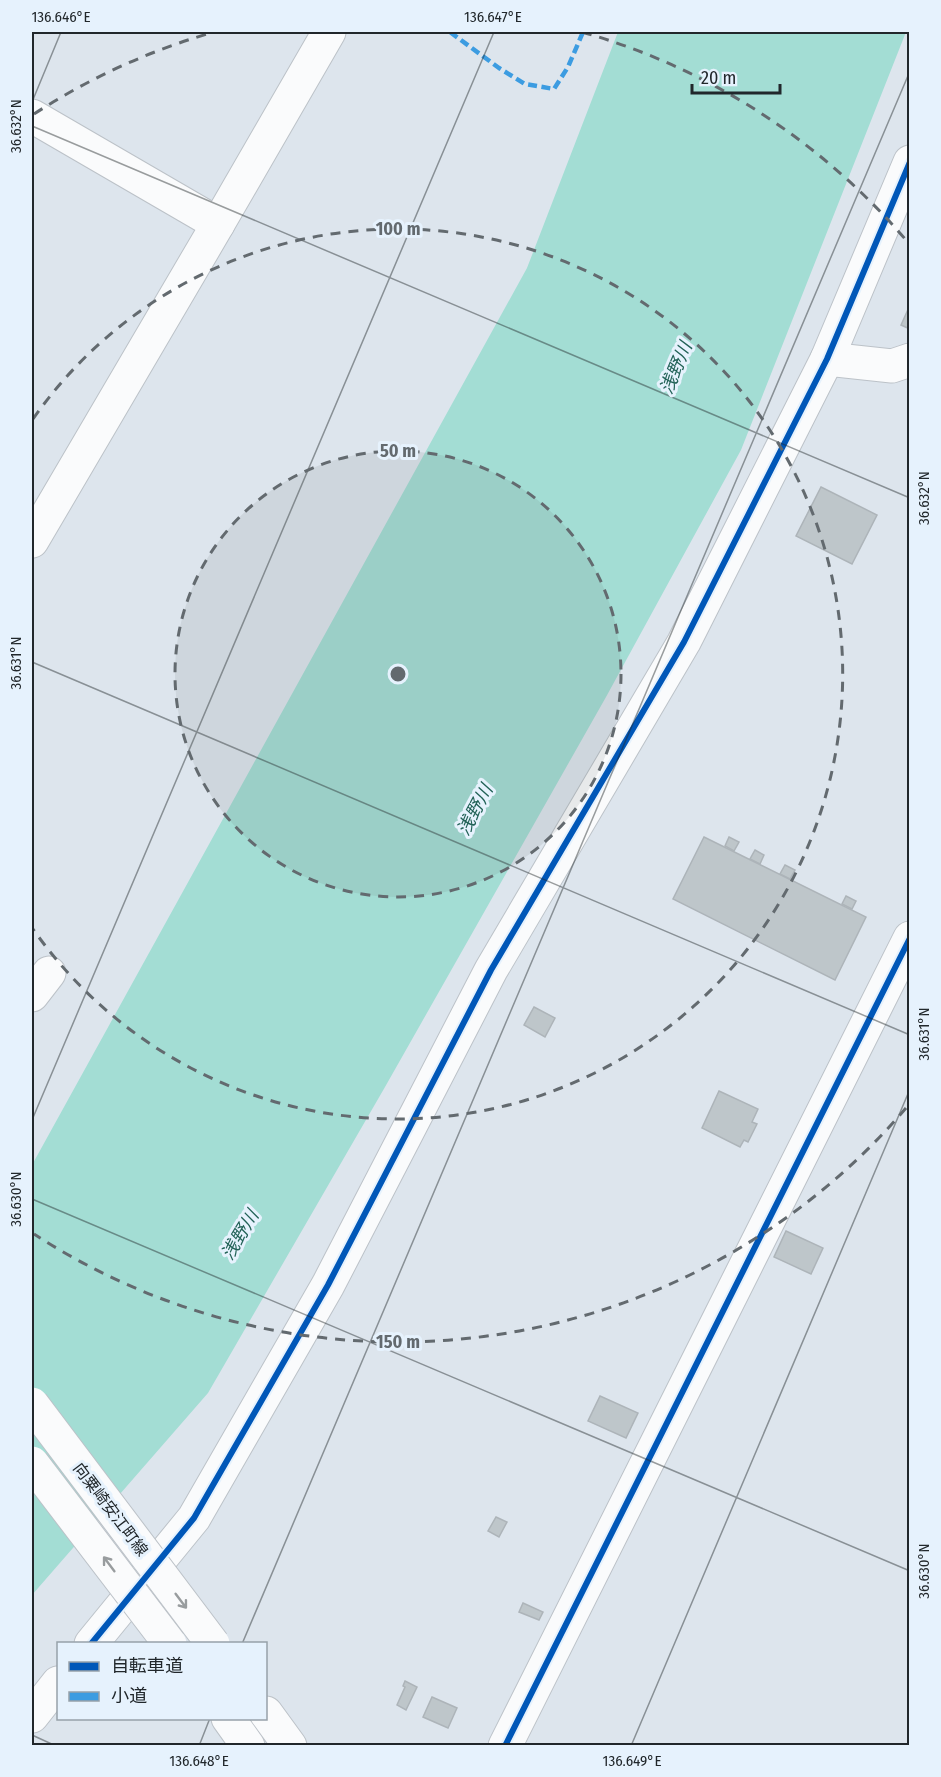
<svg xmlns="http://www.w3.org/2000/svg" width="941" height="1777" font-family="'Fira Sans Condensed','Noto Sans JP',sans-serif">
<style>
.water{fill:#a3ddd4}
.building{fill:#bec6ca;stroke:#adb4b9;stroke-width:1.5}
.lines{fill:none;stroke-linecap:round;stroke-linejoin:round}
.street-casing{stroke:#bcc2c8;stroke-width:35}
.secondary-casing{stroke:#bcc2c8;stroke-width:35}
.street{stroke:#fafbfc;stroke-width:33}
.secondary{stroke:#fafbfc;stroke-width:33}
.secondary-bridge-casing{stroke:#bcc2c8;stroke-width:35;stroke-linecap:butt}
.secondary-bridge{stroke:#fafbfc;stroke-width:33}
.quiet{stroke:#3c9ce1;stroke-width:4.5;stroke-dasharray:9 4.5;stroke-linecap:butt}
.cycleway-casing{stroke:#e6f2fd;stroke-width:10}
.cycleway{stroke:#0057b8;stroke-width:6}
.oneway{stroke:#989c9e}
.ticks{fill:none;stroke:#21272b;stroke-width:1.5;stroke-opacity:0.45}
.ring{fill:none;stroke:#636a6f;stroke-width:3;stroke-dasharray:10 8}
.labels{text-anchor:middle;stroke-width:6;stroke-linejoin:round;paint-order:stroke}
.street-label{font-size:16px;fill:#21272b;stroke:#e6f2fd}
.water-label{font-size:18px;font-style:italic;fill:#226257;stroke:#e6f2fd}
.centre{fill:#636a6f;stroke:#e6f2fd;stroke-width:3}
.ring-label{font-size:18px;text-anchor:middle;font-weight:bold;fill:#636a6f;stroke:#e6f2fd;stroke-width:6;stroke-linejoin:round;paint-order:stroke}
.neatline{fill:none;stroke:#21272b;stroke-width:2}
.ticks-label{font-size:15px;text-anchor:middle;fill:#21272b}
</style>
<rect width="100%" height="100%" fill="#dde5ed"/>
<polygon class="water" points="618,32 906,32 741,450 606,697 385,1087 208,1393 32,1595 32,1165 527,268"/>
<g class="building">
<polygon points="910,305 910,329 901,325"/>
<polygon points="821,487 877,515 852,564 796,536"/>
<polygon points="704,837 866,917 835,980 673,899"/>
<polygon points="729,837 739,842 734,851 725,846"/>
<polygon points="755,850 764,855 760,864 750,859"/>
<polygon points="785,865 795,870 790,879 780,874"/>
<polygon points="846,896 856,901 852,909 842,904"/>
<polygon points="534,1007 555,1018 545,1037 524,1025"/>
<polygon points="719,1091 758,1109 752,1122 757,1124 748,1142 744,1140 740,1147 702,1128"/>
<polygon points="786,1231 823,1248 811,1274 774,1257"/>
<polygon points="600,1396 638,1413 626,1438 588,1421"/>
<polygon points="496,1517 507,1522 499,1537 488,1531"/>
<polygon points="523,1603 543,1612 539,1620 519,1612"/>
<polygon points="405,1681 417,1687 406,1710 397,1705 405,1687 403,1686"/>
<polygon points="432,1697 457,1708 448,1728 423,1717"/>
</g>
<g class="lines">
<defs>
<g id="street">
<polyline points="32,116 218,224"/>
<polyline points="827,359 892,366 910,360"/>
<polyline points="32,541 218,224 329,32"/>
<polyline points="32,995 49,973"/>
<polyline points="91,1644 194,1518 328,1285 491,970 684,642 827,359 910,162"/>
<polyline points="32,1716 58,1683"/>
</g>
<g id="secondary">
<polyline points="266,1713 290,1746"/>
<polyline points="228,1718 248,1746"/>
<polyline points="505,1746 910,938"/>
</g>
</defs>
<use href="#street" class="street-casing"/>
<use href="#secondary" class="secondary-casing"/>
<use href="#street" class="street"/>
<use href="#secondary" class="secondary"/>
<defs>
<g id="secondary-bridge">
<polyline points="32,1404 213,1644"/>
<polyline points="32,1463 170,1644"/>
</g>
</defs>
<use href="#secondary-bridge" class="secondary-bridge-casing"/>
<use href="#secondary-bridge" class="secondary-bridge"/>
<polyline class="quiet" points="450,32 499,68 525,84 554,89 568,67 583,32"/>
<defs>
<g id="cycleway">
<polyline points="91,1644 194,1518 328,1285 491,970 684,642 827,359 910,162"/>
<polyline points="505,1746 910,938"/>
</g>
</defs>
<use href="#cycleway" class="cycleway-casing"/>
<use href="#cycleway" class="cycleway"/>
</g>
<defs><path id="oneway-shaft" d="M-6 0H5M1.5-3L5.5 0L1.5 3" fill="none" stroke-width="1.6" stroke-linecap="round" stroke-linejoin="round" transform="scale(1.5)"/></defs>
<g class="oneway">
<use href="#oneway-shaft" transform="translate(109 1564) rotate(-127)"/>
<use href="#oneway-shaft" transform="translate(181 1601) rotate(53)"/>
</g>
<path class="ticks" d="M 32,102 L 61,32M 32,126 L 910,498M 32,662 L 910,1035M 32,1120 L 494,32M 32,1199 L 910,1571M 242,1644 L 910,71M 32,1735 L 56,1746M 199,1746 L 210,1718M 631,1746 L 910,1089"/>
<circle cx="398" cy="674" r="223" fill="#636a6f" fill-opacity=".12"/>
<g class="ring">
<circle cx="398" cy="674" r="223"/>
<path d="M33 419A445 445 0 1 1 33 929"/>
<path d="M906 1108A668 668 0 0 1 34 1234M34 114A668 668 0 0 1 214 32M582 32A668 668 0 0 1 906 240"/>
</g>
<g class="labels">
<g class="street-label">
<text transform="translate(111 1509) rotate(53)" y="6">向粟崎安江町線</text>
</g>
<g class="water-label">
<text transform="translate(676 368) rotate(-67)" y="6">浅野川</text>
<text transform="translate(475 810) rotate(-62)" y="6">浅野川</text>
<text transform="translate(240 1235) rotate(-59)" y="6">浅野川</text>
</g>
</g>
<circle cx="398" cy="674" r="9" class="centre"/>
<g class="ring-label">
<text x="398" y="235">100 m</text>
<text x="398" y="457">50 m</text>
<text x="398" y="1348">150 m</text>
</g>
<rect width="941" height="1777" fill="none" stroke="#e6f2fd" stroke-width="66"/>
<rect x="57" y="1642" width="210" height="78" fill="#e6f2fd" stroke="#97a1a9" stroke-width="1.5"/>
<rect x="69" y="1662" width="30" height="9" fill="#0057b8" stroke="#97a1a9" stroke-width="1.5"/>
<text x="111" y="1672" font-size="18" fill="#21272b">自転車道</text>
<rect x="69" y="1692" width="30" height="9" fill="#3c9ce1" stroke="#97a1a9" stroke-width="1.5"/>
<text x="111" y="1702" font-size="18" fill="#21272b">小道</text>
<path d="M692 84v9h88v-9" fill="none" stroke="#21272b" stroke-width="3"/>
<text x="701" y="84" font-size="18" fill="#21272b" stroke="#e6f2fd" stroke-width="4.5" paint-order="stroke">20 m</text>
<rect x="33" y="33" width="875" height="1711" class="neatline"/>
<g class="ticks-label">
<text x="61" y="22">136.646°E</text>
<text x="493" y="22">136.647°E</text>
<text transform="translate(16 126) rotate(-90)" y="5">36.632°N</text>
<text transform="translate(924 498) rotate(-90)" y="5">36.632°N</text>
<text transform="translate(16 663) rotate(-90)" y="5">36.631°N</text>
<text transform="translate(924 1034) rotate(-90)" y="5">36.631°N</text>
<text transform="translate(16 1199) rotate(-90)" y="5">36.630°N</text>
<text transform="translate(924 1571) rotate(-90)" y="5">36.630°N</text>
<text x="199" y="1766">136.648°E</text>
<text x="632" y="1766">136.649°E</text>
</g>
</svg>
